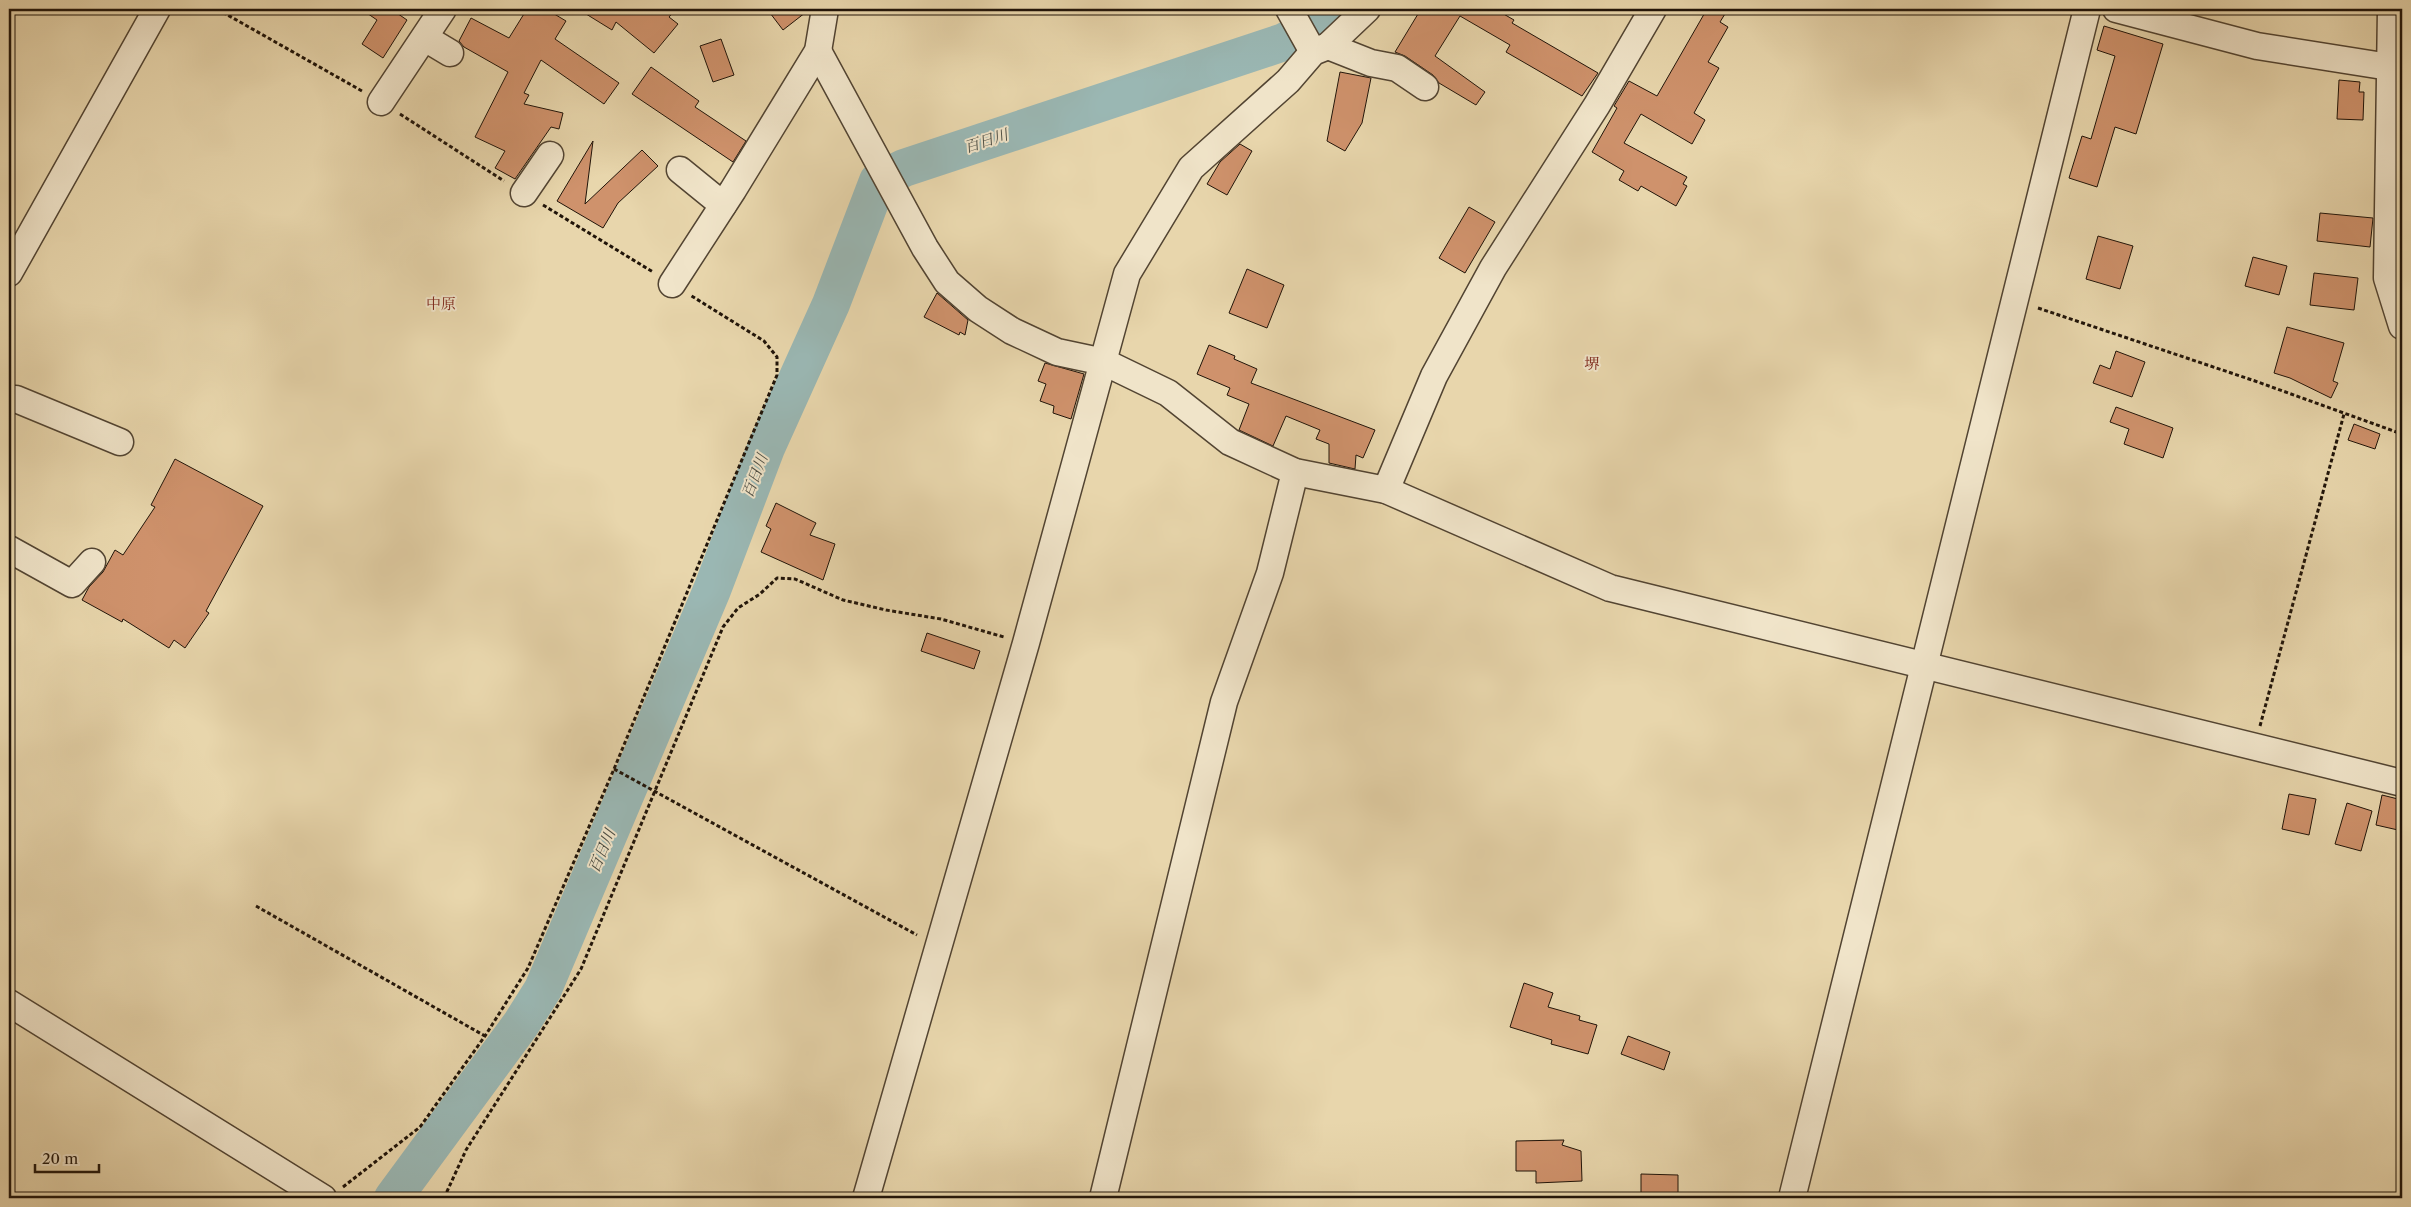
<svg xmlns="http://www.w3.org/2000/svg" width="2411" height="1207" font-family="'Libre Caslon Text','Noto Serif JP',serif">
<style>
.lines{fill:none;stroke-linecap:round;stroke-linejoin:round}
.river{stroke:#9ab7b3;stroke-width:38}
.building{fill:#cf926c;stroke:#201409}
.minor-casing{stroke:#524432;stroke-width:29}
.path{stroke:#201409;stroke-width:3;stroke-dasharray:4 2.5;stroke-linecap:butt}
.minor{stroke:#f0e4c9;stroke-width:26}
.labels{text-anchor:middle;stroke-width:4;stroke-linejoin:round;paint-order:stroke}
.water-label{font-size:15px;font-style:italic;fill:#4b4d44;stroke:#f0e4c9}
.neighbourhood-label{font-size:15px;fill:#7a1f14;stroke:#f0e4c9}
</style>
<rect width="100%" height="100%" fill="#e8d6ac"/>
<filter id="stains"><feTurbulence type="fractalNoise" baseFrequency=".004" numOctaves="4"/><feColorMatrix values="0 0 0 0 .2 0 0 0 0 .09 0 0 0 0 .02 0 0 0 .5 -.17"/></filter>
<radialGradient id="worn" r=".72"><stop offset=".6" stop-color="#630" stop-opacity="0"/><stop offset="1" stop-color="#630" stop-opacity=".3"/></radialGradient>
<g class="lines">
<polyline class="river" points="393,1198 521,1024 543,989 712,590 766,448 831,304 878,181 904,168 1284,42 1315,26 1338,9"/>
</g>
<g class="building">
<polygon points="361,9 391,9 407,20 383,58 362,44 377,20"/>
<polygon points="527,9 546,9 566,21 555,39 619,83 604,104 541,60 524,93 529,95 524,104 563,113 559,129 551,127 515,179 495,168 505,151 475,137 508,72 464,47 459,41 471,18 509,38"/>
<polygon points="578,9 676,9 669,17 678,24 654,53 616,22 612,30"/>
<polygon points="767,9 810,9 783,30"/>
<polygon points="1421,9 1495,9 1514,20 1512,23 1598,73 1582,96 1506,52 1510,45 1460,16 1435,56 1485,92 1476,105 1439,83 1433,75 1405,56 1395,52"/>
<polygon points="1707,9 1728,9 1720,22 1728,27 1708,62 1719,68 1694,113 1705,120 1692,144 1641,114 1624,143 1687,177 1683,184 1687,186 1676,206 1641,186 1638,191 1619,180 1624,171 1592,152 1617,108 1614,106 1629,81 1657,96"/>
<polygon points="2104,26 2163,44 2136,134 2115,127 2097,187 2069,178 2082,136 2091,139 2115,56 2097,50"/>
<polygon points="721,39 734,75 713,82 700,46"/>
<polygon points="651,67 699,101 695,107 746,141 733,162 632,94"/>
<polygon points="1340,72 1371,78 1362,123 1345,151 1327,141"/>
<polygon points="2339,80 2360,82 2359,92 2364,92 2363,120 2337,119"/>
<polygon points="593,141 585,204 642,150 658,166 618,203 603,228 557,201"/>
<polygon points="1240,144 1252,151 1227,195 1207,184 1220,162"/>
<polygon points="1469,207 1495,222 1465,273 1439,258"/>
<polygon points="2320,213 2373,218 2370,247 2317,241"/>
<polygon points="2098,236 2133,246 2120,289 2086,279"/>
<polygon points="2253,257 2287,266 2279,295 2245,286"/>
<polygon points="1247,269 1284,285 1267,328 1229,313"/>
<polygon points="2314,273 2358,278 2354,310 2310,305"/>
<polygon points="937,293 968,320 965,335 960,332 959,335 924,317"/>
<polygon points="2287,327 2344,343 2333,381 2338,383 2331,398 2290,378 2274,373"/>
<polygon points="1209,345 1235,356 1234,359 1257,369 1251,383 1375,430 1363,458 1356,455 1355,469 1329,463 1329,444 1316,439 1320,430 1286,416 1273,446 1239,430 1249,404 1227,395 1230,388 1197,374"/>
<polygon points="2116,351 2145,362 2132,397 2093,383 2100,365 2110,369"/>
<polygon points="1045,363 1084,374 1071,419 1053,413 1054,406 1040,401 1046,384 1038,381"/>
<polygon points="2116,407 2173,428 2163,458 2124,444 2129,429 2110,422"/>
<polygon points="2354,424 2380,434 2375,449 2348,440"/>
<polygon points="175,459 263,506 206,611 209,613 185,648 174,640 169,648 123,619 122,622 82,600 89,587 103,572 115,550 123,555 155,507 151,505"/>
<polygon points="776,503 816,523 810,535 835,544 823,580 761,552 771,529 766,526"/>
<polygon points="927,633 980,651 974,669 921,651"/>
<polygon points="2289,794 2316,799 2309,835 2282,829"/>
<polygon points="2382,795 2402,800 2398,830 2376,825"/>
<polygon points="2347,803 2372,811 2361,851 2335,844"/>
<polygon points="1524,983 1553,993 1548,1007 1580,1016 1579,1020 1597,1025 1588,1054 1551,1044 1552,1040 1510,1027"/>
<polygon points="1628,1036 1670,1052 1664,1070 1621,1054"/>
<polygon points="1564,1140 1562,1145 1581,1151 1582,1181 1536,1183 1536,1171 1516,1171 1516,1141"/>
<polygon points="1641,1174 1678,1175 1678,1198 1641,1198"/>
</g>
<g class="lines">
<defs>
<g id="minor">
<polyline points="1289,9 1313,52"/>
<polyline points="2116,9 2257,46 2402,69"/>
<polyline points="2391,9 2387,278 2402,326"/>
<polyline points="425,38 450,53"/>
<polyline points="1328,46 1371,63 1397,68 1425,87"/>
<polyline points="818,51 925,248 947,282 978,309 1012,331 1057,352 1104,362 1168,393 1230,442 1295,472 1386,490 1610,588 2402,783"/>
<polyline points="381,102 443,9"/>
<polyline points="680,170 723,205"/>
<polyline points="524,193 550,155"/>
<polyline points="9,273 157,9"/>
<polyline points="672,284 733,190 818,51 825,9"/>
<polyline points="9,399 16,399 120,442"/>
<polyline points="1386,490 1434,376 1493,268 1597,105 1653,9"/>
<polyline points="9,549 72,584 92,562"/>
<polyline points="9,1003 323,1198"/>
<polyline points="866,1198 1026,643 1127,274 1191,168 1288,81 1313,52 1328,46 1367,9"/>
<polyline points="1103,1198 1224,702 1270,573 1295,472"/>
<polyline points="1792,1198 2087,9"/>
</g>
</defs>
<use href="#minor" class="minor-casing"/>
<g class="path">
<polyline points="217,9 362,91"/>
<polyline points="400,114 504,181"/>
<polyline points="543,205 653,272"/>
<polyline points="2038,308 2255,381 2402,434"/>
<polyline points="2260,726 2344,414"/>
<polyline points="614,769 917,935"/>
<polyline points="256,906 485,1036"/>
<polyline points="343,1187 420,1127 485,1036 528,968 614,769 777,375 777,357 764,341 690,295"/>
<polyline points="444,1198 466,1150 581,969 723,627 738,608 760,594 777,578 795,579 843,600 886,610 941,619 1004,637"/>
</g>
<use href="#minor" class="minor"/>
</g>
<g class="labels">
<g class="water-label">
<text transform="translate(986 141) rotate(-18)" y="5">百日川</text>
<text transform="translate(755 476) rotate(-69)" y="5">百日川</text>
<text transform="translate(602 851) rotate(-67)" y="5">百日川</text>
</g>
<g class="neighbourhood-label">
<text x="441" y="309">中原</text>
<text x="1592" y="369">堺</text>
</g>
</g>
<rect width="2411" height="1207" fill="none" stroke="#e8d6ac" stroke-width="30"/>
<rect x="10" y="10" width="2391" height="1187" fill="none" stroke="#201409" stroke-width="2.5"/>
<rect x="15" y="15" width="2381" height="1177" fill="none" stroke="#201409"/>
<path d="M35 1164v8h64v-8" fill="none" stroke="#201409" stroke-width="2.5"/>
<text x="42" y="1164" font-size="15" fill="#201409" stroke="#f0e4c9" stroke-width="4" paint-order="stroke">20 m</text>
<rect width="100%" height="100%" filter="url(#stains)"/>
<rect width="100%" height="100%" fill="url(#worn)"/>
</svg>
